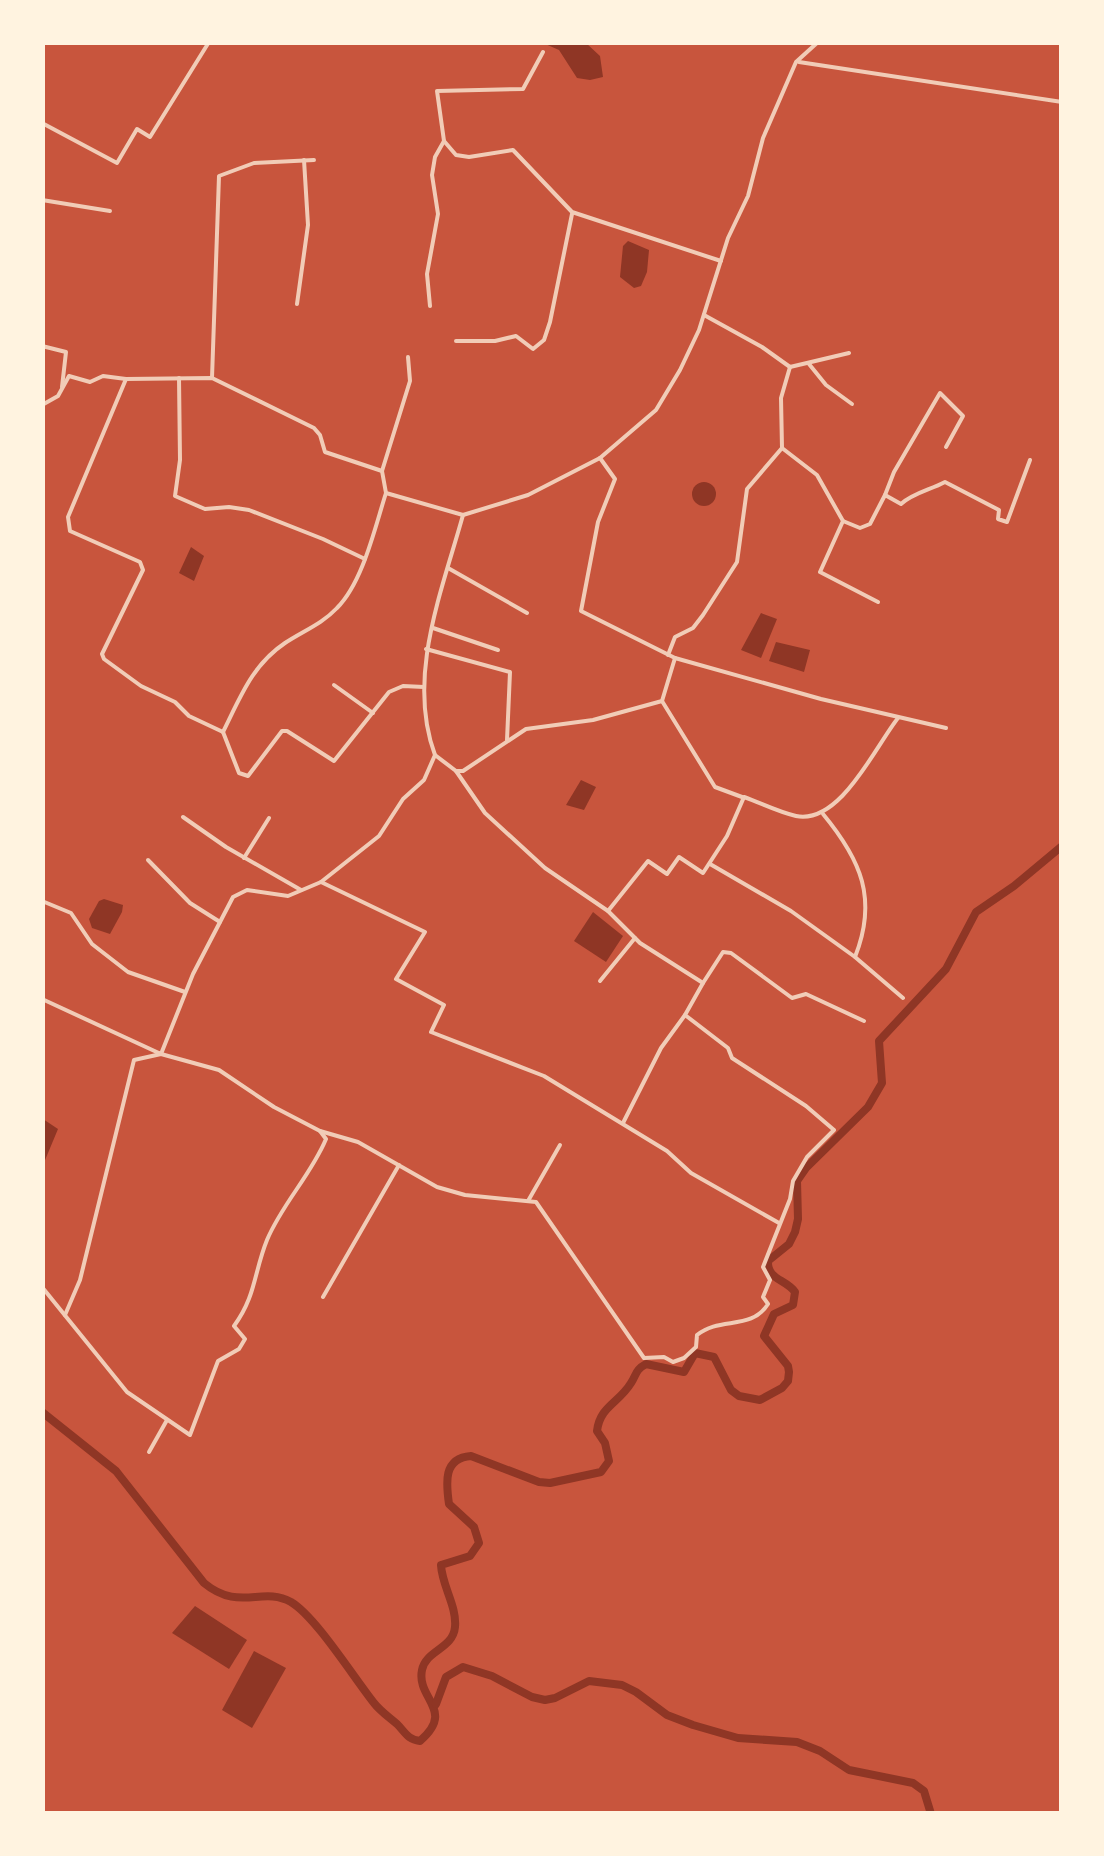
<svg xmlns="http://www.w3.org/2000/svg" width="1104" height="1856" font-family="Mulish,sans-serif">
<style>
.water{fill:#8f3625}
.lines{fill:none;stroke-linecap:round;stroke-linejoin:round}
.canal{stroke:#8f3625;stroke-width:8}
.minor{stroke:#f1ccb7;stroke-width:4}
</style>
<rect width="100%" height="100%" fill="#c8553d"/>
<g class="water">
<polygon points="543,43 586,43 600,56 603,77 590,80 577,78 559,50"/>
<polygon points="628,241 649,250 647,272 641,286 634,288 620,277 623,246"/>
<circle cx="704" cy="494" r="12"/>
<polygon points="191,547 204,556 194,581 179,573"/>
<polygon points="761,613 777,619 761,658 741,650"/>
<polygon points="776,642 810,650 804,672 769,661"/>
<polygon points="581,780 596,787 584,810 566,805"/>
<polygon points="104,899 123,905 122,912 110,934 92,928 89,919 99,901"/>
<polygon points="593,912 623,936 606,962 574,941"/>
<polygon points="43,1119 58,1129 43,1165"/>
<polygon points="195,1606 247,1640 229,1669 172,1633"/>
<polygon points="254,1651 286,1668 252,1728 222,1710"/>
</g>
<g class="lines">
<g class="canal">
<path d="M 42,1412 L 116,1471 L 204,1583 C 239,1612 262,1586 291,1602 C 316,1617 354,1678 374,1703 C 380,1711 389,1717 397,1724 C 406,1733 407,1739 420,1741 C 456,1710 416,1699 422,1670 C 426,1650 453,1649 455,1627 C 457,1606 442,1586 441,1565 L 470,1556 L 479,1543 L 474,1527 L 449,1504 C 446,1483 443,1458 471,1456 L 539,1482 L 550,1483 L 601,1472 L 609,1461 L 605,1443 L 597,1431 C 600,1406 619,1403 631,1383 C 637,1374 635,1370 646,1364 L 684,1372 L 695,1353 L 714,1357 L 731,1390 L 739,1396 L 760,1400 L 782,1388 L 788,1381 L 789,1372 L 788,1366 L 764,1336 L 774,1314 L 793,1305 L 795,1292 C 786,1279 767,1280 768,1261 L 789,1244 L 795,1232 L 798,1219 L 797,1181 L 806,1168 L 868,1107 L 882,1083 L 879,1041 L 946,969 L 976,912 L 1014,886 L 1062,846"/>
<polyline points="436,1704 446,1677 463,1667 492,1676 532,1697 545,1700 555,1698 589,1681 622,1685 636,1692 667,1715 693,1725 738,1738 797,1742 820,1751 849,1770 913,1783 924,1791 931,1814"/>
</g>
<g class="minor">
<polyline points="543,52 523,89 437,91 444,141 456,155 469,157 513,150 572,212 721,261"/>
<polyline points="799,62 1062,102"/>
<polyline points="42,123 117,163 137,129 150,137 209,42"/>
<polyline points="42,200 110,211"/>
<polyline points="297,304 308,225 304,160"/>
<polyline points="430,306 427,274 438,214 432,175 435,157 444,141"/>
<polyline points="704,315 762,347 790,367 849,353"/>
<polyline points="456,341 495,341 516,336 533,349 544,340 550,322 572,214"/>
<polyline points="42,346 66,352 62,387"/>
<polyline points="809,364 826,385 852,404"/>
<polyline points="179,378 180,460 175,496 205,509 229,507 249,510 323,539 365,559"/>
<polyline points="212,378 219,176 254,163 314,160"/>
<polyline points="126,379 68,517 70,531 140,562 143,570 102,654 104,659 141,686 175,702 189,716 223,732 239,773 248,776 282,731 287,731 334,761 389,692 403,686 424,687"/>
<polyline points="42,405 58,396 69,376 90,382 103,376 126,379 212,378 314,428 320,435 325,452 382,471 386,493 463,515"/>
<polyline points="782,448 817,475 843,521 820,572 878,602"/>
<polyline points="600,458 615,479 598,522 581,611 675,658 821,699 946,728"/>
<polyline points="382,471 410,381 408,357"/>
<polyline points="885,495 894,472 940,393 963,416 946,447"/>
<path d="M 843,521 L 860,528 L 870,524 L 885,495 L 901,504 C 913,493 930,490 945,482 L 999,510 L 998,519 L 1007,522 L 1030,460"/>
<polyline points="448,568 527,613"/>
<polyline points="433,628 498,650"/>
<polyline points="426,649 510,672 507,740"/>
<polyline points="668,655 675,637 693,628 703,615 737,562 747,489 782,448 781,398 790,367"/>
<polyline points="334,685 373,713"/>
<polyline points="662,701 715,787 742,797"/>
<path d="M 223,732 C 240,698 252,665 285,643 C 303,631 322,624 337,608 C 363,582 375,527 386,493"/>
<polyline points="435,755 456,771 463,771 526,729 593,720 662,701 675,658"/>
<path d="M 823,814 C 861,860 878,899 855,957"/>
<polyline points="183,817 226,847 301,890"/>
<polyline points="244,858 269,818"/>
<polyline points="148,860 190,903 220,922"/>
<polyline points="710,864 791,911 855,957 903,998"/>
<polyline points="321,882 425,932 396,979 444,1005 431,1032 544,1076 667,1151 691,1173 779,1223"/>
<polyline points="42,901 71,913 92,944 128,972 185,992"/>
<path d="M 608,911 L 648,861 L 667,874 L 679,857 L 703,873 L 727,836 L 744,797 C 761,803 778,812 796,816 C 840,825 875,747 898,718"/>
<polyline points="600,981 635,938"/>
<polyline points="703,983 723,952 731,953 792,998 806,994 864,1021"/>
<path d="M 42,999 L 161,1054 L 193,974 L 233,897 L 247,890 L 288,896 L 321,882 L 379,836 L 403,799 L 424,780 L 435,755 C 406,677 442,591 463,515 L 528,495 L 600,458 L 656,410 L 680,370 L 699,330 L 728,238 L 748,196 L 763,138 L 796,62 L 818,42"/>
<polyline points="623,1123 661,1048 685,1015"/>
<polyline points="528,1201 560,1145"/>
<path d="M 42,1287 L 127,1392 L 190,1435 L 218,1361 L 239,1349 L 245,1339 L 234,1326 C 256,1296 254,1272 267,1240 C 282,1204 311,1175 326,1139 L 320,1131"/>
<polyline points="323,1297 399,1165"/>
<path d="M 65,1315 L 80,1280 L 134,1060 L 161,1054 L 219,1070 L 274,1107 L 320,1131 L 358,1142 L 437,1187 L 465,1195 L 536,1202 L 644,1358 L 664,1357 L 673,1362 L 684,1358 L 696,1347 L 697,1335 C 720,1316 751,1331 768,1304 L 763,1297 L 770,1280 L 763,1267 L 790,1199 L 793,1181 L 807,1157 L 834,1130 L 806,1106 L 732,1058 L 728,1048 L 685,1015 L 703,983 L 640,943 L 608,911 L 545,868 L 485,813 L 456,771"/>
<polyline points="149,1452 167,1420"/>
</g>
</g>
<rect width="1104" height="1856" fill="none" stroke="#fff3e0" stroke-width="90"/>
</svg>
